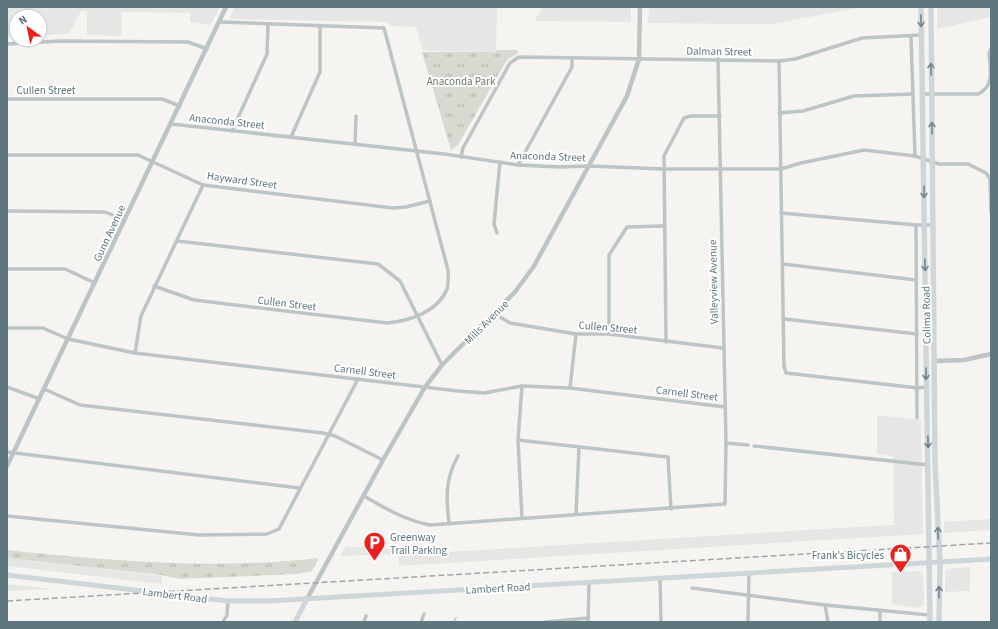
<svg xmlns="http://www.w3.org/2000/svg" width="998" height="629" font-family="'Source Sans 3',sans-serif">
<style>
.built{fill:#e6e6e5}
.grass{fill:url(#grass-tufts)}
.pitch{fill:#d6dad0}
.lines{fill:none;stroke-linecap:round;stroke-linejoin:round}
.stream{stroke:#b3c6c7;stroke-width:1.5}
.minor{stroke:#bdc4c6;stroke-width:3.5}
.tertiary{stroke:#bdc4c6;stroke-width:4.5}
.secondary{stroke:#cfd6d9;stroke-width:5}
.primary{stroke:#cfd6d9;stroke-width:5.5}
.rail{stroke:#9ca7aa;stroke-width:1.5;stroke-dasharray:6 3;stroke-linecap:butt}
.oneway{stroke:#6f858c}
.labels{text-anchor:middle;stroke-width:4;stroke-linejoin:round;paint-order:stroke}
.street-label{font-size:11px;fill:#5e777e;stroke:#fff}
.park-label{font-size:11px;fill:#6c7b62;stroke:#fff}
.poi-label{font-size:11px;fill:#5e777e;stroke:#fff;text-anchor:start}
</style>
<defs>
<pattern id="grass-tufts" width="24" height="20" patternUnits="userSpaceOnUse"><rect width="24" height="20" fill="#d6dad0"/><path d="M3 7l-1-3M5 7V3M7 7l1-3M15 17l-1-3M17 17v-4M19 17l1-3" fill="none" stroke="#b1b6ae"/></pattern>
</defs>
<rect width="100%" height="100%" fill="#f5f4f1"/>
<g class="built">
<polygon points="7,7 220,7 211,25 190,22 190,13 122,12 121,36 87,35 87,11 81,11 69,34 40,35 40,16 16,16 16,36 7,37"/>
<polygon points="234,7 497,7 496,52 423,51 416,27 391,26 387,22 232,19 230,18"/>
<polygon points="542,7 631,7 631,22 535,21"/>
<polygon points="649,7 863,7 771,24 745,24 648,23"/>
<polygon points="937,7 991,7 991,17 937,29"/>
<polygon points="877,415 921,420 923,534 399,566 398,554 340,556 346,546 431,553 906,524 894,524 893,456 877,454"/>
<polygon points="991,519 991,530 944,533 944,522"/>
<polygon points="7,558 162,576 162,584 7,566"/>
<polygon points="970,567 970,591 945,592 945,573 947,569"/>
<polygon points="919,571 923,574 924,605 920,608 892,604 892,572"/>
<polygon points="7,584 54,589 7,591"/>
</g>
<g class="grass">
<polygon points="496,50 518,50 518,53 507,60 458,145 451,150 422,52 496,52"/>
<path d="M 7,550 C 110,561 215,570 319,558 L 312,571 L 297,574 L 179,579 L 161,575 L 7,558 Z"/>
</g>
<circle class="pitch" cx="451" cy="87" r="5"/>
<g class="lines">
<polyline class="stream" points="454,622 456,618"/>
<g class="minor">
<polyline points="911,37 915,156"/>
<polyline points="7,44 60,41 188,42 207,49"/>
<polyline points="779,61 784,366 786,373 918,388 926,387"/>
<path d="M 923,94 L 978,94 C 995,86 990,69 989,53 L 991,49"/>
<polyline points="7,99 162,99 180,106"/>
<polyline points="779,113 803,111 854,96 913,94"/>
<polyline points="171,124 444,154 518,165 560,167 589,166 663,169 781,169 801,163 864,150 915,156 939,164 968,164 986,173 990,179 991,212"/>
<polyline points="232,131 267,54 268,25"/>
<polyline points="291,137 320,72 320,26"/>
<polyline points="355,144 356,116"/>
<polyline points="7,155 138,155 203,185 393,208 406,207 430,201"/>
<polyline points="461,157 463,148 510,63 519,57 779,61 795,59 862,38 921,35"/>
<polyline points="518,165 572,67 572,58"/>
<polyline points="7,211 105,212 125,220"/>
<polyline points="781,213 916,225 933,225"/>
<polyline points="916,225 917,418"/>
<polyline points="497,233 494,224 500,162"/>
<polyline points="177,241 378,264 400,281 442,365"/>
<polyline points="783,264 916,280"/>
<polyline points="7,269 65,269 95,283"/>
<path d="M 154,286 L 194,300 L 387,323 C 409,321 438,312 447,289 C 449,284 448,276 448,270 L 384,28 L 220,22"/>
<polyline points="495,314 510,323 576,334 609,334 723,348"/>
<polyline points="784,319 917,334"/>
<polyline points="7,328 43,328 68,339 135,353 458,391 484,393 522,386 570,388 725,407"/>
<polyline points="609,334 609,255 627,227 663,226"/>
<polyline points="666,342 664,156 684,118 690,116 720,116"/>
<polyline points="135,353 141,316 203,185"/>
<polyline points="7,387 40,399"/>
<polyline points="570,388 576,334"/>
<polyline points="44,389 80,405 323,433 335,436 383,460"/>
<polyline points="518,440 668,457 671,509"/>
<polyline points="726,443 748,445"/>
<polyline points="754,446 928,465"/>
<polyline points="7,452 299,488"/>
<path d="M 364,496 C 386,509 405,520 430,525 L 725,504 L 726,443 L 718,59"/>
<polyline points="576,514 579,447"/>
<polyline points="7,516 199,535 267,534 279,529 358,379"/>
<polyline points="522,518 518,440 522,386"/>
<path d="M 449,523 C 446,498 445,479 458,456"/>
<polyline points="660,578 661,622"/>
<polyline points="692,588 825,605 929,615"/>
<polyline points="825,605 828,622"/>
<polyline points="880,611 880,622"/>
<polyline points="223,622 227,615 228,601"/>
<polyline points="364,622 366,616"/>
<polyline points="421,622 424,614"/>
<polyline points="546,622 588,618"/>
<polyline points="588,622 589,582"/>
<polyline points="748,622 749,573"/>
</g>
<g class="tertiary">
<polyline points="935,361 964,360 991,354"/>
<polyline points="7,466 226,7"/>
<polyline points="307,599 383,460 425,387 442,365 515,292 534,266 627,96 639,59 640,7"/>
</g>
<g class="secondary">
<polyline points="7,575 228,601 268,601 991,559"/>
<polyline points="295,622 307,599"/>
</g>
<g class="primary">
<polyline points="921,7 930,622"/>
<polyline points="931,7 935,464 940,562 939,622"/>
</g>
<polyline class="rail" points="7,601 991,543"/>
</g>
<defs><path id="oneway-shaft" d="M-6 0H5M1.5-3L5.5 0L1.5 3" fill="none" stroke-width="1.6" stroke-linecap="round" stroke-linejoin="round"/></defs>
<g class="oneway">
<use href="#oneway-shaft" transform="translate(921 21) rotate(89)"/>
<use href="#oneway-shaft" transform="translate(931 69) rotate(-91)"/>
<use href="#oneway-shaft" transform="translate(932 128) rotate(-91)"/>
<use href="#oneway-shaft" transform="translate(924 192) rotate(90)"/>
<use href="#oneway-shaft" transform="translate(925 265) rotate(89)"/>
<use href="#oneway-shaft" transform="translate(926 374) rotate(91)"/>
<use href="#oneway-shaft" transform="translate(928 442) rotate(89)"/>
<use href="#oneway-shaft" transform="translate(938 533) rotate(-93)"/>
<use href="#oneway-shaft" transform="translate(939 592) rotate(-90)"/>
</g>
<defs>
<symbol id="parking-pin" viewBox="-11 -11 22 30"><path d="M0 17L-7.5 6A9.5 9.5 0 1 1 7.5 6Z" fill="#eb211b" stroke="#fff"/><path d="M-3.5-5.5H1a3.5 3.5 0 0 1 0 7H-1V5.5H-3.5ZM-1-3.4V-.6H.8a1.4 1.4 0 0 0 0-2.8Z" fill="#fff"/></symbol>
<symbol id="shop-pin" viewBox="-11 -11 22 30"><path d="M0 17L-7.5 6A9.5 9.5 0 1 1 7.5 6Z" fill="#eb211b" stroke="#fff"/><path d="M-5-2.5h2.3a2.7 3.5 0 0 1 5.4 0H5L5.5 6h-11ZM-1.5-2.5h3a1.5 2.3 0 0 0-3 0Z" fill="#fff"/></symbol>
</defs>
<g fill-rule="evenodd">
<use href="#parking-pin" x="362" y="530" width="25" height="34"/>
<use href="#shop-pin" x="888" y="542" width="25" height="34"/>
</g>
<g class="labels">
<g class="street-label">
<text transform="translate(719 51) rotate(1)" y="4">Dalman Street</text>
<text x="46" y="94">Cullen Street</text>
<text transform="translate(227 121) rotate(6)" y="4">Anaconda Street</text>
<text transform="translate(548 156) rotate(2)" y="4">Anaconda Street</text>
<text transform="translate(242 180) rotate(8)" y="4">Hayward Street</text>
<text transform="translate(109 233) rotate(-65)" y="4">Gunn Avenue</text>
<text transform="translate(713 282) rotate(-91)" y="4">Valleyview Avenue</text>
<text transform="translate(287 303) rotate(7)" y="4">Cullen Street</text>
<text transform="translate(926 315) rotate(-91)" y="4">Colima Road</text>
<text transform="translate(486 322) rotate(-45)" y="4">Mills Avenue</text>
<text transform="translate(608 327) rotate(5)" y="4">Cullen Street</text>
<text transform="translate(365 371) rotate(7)" y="4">Carnell Street</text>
<text transform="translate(687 393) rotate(7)" y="4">Carnell Street</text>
<text transform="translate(498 588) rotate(-3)" y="4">Lambert Road</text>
<text transform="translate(175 595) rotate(7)" y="4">Lambert Road</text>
</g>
<g class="park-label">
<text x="461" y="85">Anaconda Park</text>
</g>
<g class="poi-label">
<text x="390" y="541">Greenway<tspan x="390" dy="13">Trail Parking</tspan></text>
<text x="884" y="559" text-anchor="end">Frank's Bicycles</text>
</g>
</g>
<rect width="998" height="629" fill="none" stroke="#5e777e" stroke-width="16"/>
<g transform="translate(28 28) rotate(327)"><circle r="19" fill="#ffffff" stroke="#bfc9cb"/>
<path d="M0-3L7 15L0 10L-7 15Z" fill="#eb211b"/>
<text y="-6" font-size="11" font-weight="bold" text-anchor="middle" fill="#5e777e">N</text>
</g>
</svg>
